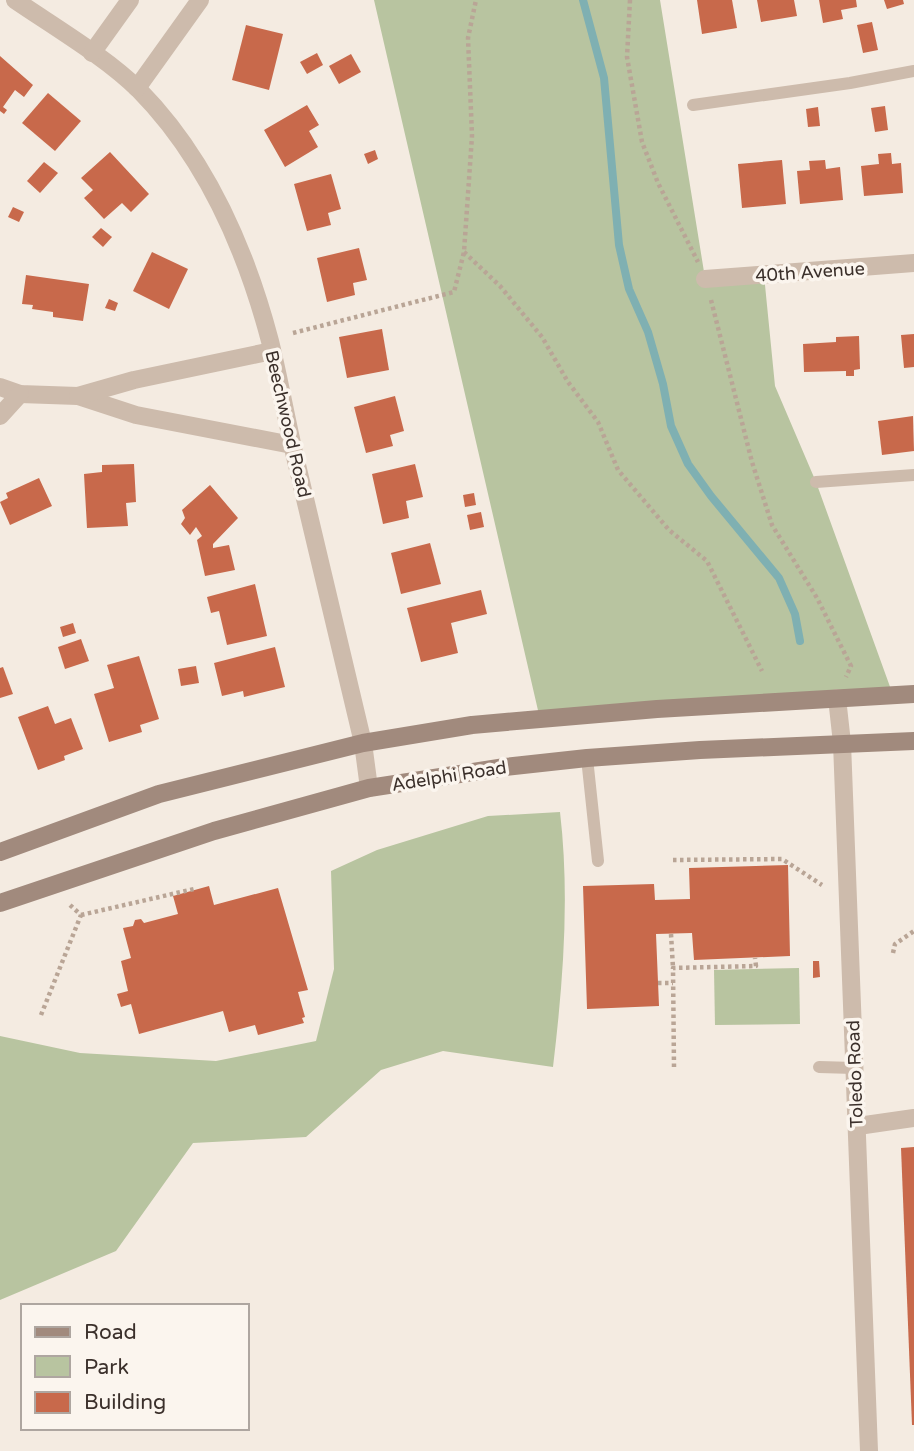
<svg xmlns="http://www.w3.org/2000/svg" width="914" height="1451" font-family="'Varela Round',sans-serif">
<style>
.green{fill:#b8c4a0}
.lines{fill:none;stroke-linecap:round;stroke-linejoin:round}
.stream{stroke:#7fb0b2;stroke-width:8}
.building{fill:#c8694b}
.path{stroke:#b9a596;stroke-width:4.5;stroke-dasharray:3.5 3.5;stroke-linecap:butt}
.service{stroke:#cdbbac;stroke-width:12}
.minor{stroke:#cdbbac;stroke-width:18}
.tertiary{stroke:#cdbbac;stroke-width:18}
.secondary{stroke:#a18a7d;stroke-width:18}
.labels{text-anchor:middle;stroke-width:7;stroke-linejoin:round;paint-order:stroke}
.street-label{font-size:18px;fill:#3b302b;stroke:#fbf5ee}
</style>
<rect width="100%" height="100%" fill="#f4ebe1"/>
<g class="green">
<polygon points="374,0 660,0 705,278 764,275 775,386 816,482 893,695 540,719"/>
<path d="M 560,812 C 570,897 563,983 553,1067 L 443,1051 L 381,1070 L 306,1137 L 193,1143 L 116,1251 L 0,1300 L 0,1036 L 80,1053 L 216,1061 L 316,1041 L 334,969 L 331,871 L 377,850 L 488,816 Z"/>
<polygon points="799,968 800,1024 715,1025 714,970"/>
</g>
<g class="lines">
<polyline class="stream" points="583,0 604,78 619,245 629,289 648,332 663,384 671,426 688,464 711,496 779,578 795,614 800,641"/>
</g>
<g class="building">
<polygon points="697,0 732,0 737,28 702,34"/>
<polygon points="757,0 794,0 797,16 761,22"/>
<polygon points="819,0 856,0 857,7 841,10 843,19 823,23"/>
<polygon points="884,0 903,0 904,4 887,9"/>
<polygon points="872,22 878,50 863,53 857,25"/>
<polygon points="246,25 283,34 269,90 232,80"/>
<polygon points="317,53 323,65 307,74 300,62"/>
<polygon points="351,54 361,72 339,84 329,66"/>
<polygon points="0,56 33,85 24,97 15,90 3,107 7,110 4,114 0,111"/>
<polygon points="48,93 81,121 55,151 22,123"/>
<polygon points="307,105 319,125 309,131 318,147 285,167 264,130"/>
<polygon points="885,106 888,130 875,132 871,108"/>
<polygon points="818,107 820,126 808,127 806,109"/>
<polygon points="375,150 378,159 368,164 364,154"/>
<polygon points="110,152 149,194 131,212 122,203 104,219 84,198 93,190 81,178"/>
<polygon points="891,153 892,164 901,163 903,193 864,196 861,166 879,164 878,154"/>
<polygon points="782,160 786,204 742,208 738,164"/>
<polygon points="825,160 826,169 840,167 843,200 800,204 797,171 810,170 809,161"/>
<polygon points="44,162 58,173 40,193 27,181"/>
<polygon points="331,174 341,209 328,213 331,225 307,231 294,184"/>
<polygon points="13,207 24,212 19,222 8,217"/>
<polygon points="101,228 112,237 103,247 92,237"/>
<polygon points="359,248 367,280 353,283 355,295 327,302 317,258"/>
<polygon points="152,252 188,269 169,309 133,291"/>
<polygon points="26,275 89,284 83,321 53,317 53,312 32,309 33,305 22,304"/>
<polygon points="109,299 118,303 115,311 105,308"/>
<polygon points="382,329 389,370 347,378 339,337"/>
<polygon points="914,334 914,367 904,368 901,335"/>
<polygon points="859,336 860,369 854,370 854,376 846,376 846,371 804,372 803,344 836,342 836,337"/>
<polygon points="395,396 404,431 390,435 393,446 366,453 354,407"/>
<polygon points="913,416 914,451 882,455 878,421"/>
<polygon points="134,464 136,502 126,503 128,526 87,528 84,474 102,472 102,465"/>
<polygon points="415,464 423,497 406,501 409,518 383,524 372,474"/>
<polygon points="39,478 52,506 10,525 0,502 8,498 6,493"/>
<polygon points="210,485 238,518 213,544 213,548 229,545 235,570 205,576 197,540 202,536 196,527 190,535 181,524 185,518 182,510"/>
<polygon points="474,493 476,505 465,507 463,495"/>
<polygon points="481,512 484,527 470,530 467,515"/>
<polygon points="430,543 441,584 401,594 391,553"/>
<polygon points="255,584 267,636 227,645 219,611 211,613 207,597"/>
<polygon points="481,590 487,614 451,623 458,653 421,662 407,608"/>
<polygon points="73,623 76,633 63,637 60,627"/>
<polygon points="81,639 89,661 65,669 58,647"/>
<polygon points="275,647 285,687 244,697 243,691 222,696 214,663"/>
<polygon points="139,656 159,719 140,725 142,732 109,742 94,694 114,688 107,665"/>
<polygon points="196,666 199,683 181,686 178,669"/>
<polygon points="3,667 13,694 0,698 0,668"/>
<polygon points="48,706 55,724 71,718 83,749 64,756 65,760 38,770 18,717"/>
<polygon points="788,865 790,956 694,960 692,933 656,934 659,1006 587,1009 583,886 654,884 655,900 690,899 689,868"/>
<polygon points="209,886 214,905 278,888 308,990 298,992 305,1017 302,1018 304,1023 258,1035 255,1025 229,1032 223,1011 139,1034 131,1004 121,1007 117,994 128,991 121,961 131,958 123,928 133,926 135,920 141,919 144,923 178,914 173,896"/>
<polygon points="813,961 819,961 820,977 813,978"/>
<polygon points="914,1147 914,1425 912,1425 901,1148"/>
</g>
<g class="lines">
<g class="path">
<polyline points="630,0 627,57 642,142 658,183 698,262"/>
<polyline points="464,252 500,286 542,337 568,382 598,422 618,470 669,530 707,561 762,671"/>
<polyline points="711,300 752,462 772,525 817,598 851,666 846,677"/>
<polyline points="293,333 454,292 464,252 472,136 468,38 476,0"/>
<polyline points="673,860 782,859 822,885"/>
<polyline points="81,915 194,889 194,891"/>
<polyline points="671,934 673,968"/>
<polyline points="893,953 895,944 914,931"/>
<polyline points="658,983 673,983"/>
<polyline points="41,1015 81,915 70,905"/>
<polyline points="674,1067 673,968 756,966 755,958"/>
</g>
<g class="service">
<polyline points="693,105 850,83 914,71"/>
<polyline points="816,482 914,475"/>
<polyline points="587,758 598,861"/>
<polyline points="819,1067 854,1068"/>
</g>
<g class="minor">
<path d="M 15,0 C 53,26 107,58 139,90 C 206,158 246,250 270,341 C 280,382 287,424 297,465 C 319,558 341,650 363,743 L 369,788"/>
<polyline points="92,53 130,0"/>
<polyline points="137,88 200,0"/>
<polyline points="705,279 914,263"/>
<polyline points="0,387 20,394 78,396 136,415 292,445"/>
<polyline points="78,396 134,380 272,351"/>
<polyline points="0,416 20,394"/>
<polyline points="858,1126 914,1118"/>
</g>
<polyline class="tertiary" points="837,698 842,743 869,1451"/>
<g class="secondary">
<polyline points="0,852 159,794 363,743 472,725 540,719 657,709 914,694"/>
<polyline points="0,903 214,831 369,788 505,767 587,758 700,750 914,741"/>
</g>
</g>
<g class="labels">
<g class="street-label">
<text transform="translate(810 272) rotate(-4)" y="6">40th Avenue</text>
<text transform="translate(288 424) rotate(77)" y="6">Beechwood Road</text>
<text transform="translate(449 776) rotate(-9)" y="6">Adelphi Road</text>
<text transform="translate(855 1074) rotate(-92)" y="6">Toledo Road</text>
</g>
</g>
<rect x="21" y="1304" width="228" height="126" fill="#fbf5ee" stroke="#aea6a0" stroke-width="2"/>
<rect x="35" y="1327" width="35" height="10" fill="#a18a7d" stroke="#aea6a0" stroke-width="2"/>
<text x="84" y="1339" font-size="21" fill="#3b302b">Road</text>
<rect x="35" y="1356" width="35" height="21" fill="#b8c4a0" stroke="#aea6a0" stroke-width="2"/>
<text x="84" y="1374" font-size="21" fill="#3b302b">Park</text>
<rect x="35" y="1392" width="35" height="21" fill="#c8694b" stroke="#aea6a0" stroke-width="2"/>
<text x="84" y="1409" font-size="21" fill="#3b302b">Building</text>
</svg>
